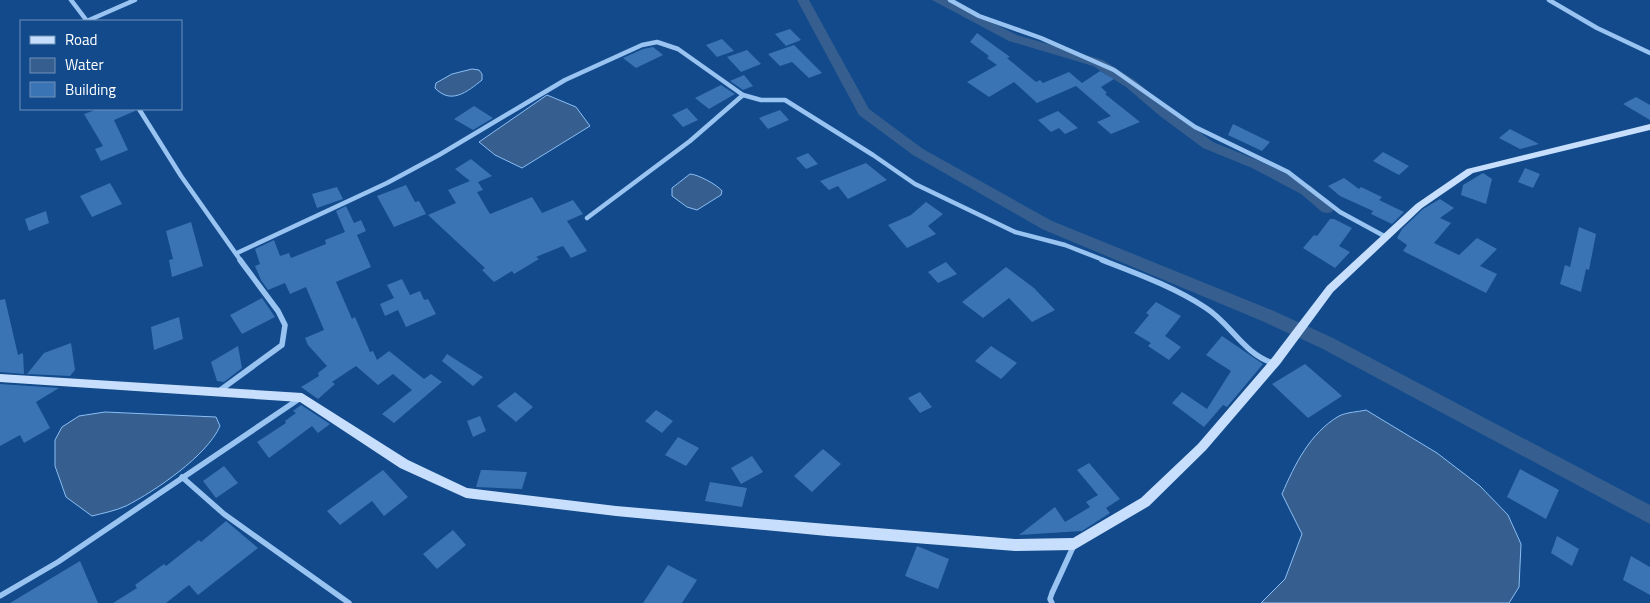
<svg xmlns="http://www.w3.org/2000/svg" width="1650" height="603" font-family="'Titillium Web',sans-serif">
<style>
.water{fill:#365f90;stroke:#8abef4}
.lines{fill:none;stroke-linecap:round;stroke-linejoin:round}
.canal{fill:#365f90;fill-rule:evenodd}
.building{fill:#3a74b4}
.minor-far1{stroke:#99c3f1;stroke-width:4.5}
.minor{stroke:#99c3f1;stroke-width:5.5}
.secondary{fill:#c7dffc;fill-rule:evenodd}
</style>
<rect width="100%" height="100%" fill="#124a8b"/>
<g class="water">
<path d="M 472,69 L 479,70 L 482,74 L 482,80 C 467,92 451,105 435,88 L 436,83 L 452,74 Z"/>
<polygon points="547,95 576,107 590,126 522,168 495,155 479,142"/>
<path d="M 690,174 C 697,174 718,185 722,191 L 721,195 L 697,210 L 687,207 L 672,196 L 672,188 Z"/>
<path d="M 1366,410 L 1437,453 L 1480,486 L 1508,515 L 1521,544 L 1519,587 L 1509,603 L 1261,603 L 1285,579 L 1302,534 L 1282,494 C 1295,464 1310,433 1339,416 C 1347,412 1358,412 1366,410 Z"/>
<path d="M 105,412 L 216,417 L 220,426 C 207,456 155,491 126,506 C 115,511 103,513 92,516 L 66,497 L 55,466 L 55,440 L 62,427 L 79,416 Z"/>
</g>
<g class="lines">
<g class="canal">
<polygon points="797,0 809,0 869,109 923,149 1052,221 1274,311 1333,338 1650,505 1650,524 1321,348 1262,321 1042,229 913,155 859,115"/>
<polygon points="932,0 947,0 1017,35 1103,60 1136,81 1170,110 1213,142 1262,162 1311,186 1334,208 1332,212 1327,213 1322,212 1301,194 1252,168 1203,148 1160,116 1126,87 1093,66 1009,41"/>
</g>
</g>
<g class="building">
<polygon points="790,29 801,40 786,46 775,34"/>
<polygon points="977,33 1010,57 1007,58 1036,82 1040,80 1043,83 1069,72 1082,83 1100,71 1114,79 1101,87 1107,93 1105,94 1140,122 1111,134 1097,122 1111,116 1076,86 1037,103 1014,82 989,97 967,82 997,65 987,58 989,56 970,42"/>
<polygon points="722,39 734,51 717,57 706,45"/>
<polygon points="794,45 822,73 809,78 792,62 780,66 768,54"/>
<polygon points="653,47 663,55 636,68 623,58 643,49"/>
<polygon points="747,50 761,64 741,72 727,57"/>
<polygon points="744,75 753,86 743,90 730,81"/>
<polygon points="721,85 735,94 709,109 695,98"/>
<polygon points="1636,97 1650,105 1650,120 1623,104"/>
<polygon points="474,106 493,118 473,130 454,119"/>
<polygon points="687,108 698,120 683,127 672,115"/>
<polygon points="98,109 135,109 135,111 114,120 128,150 101,161 95,149 103,146 84,114"/>
<polygon points="780,110 789,120 768,129 759,118"/>
<polygon points="1058,111 1078,128 1065,134 1059,128 1051,132 1038,120"/>
<polygon points="1233,124 1270,142 1262,151 1228,135"/>
<polygon points="1510,129 1539,144 1520,149 1499,138"/>
<polygon points="1383,152 1409,166 1399,175 1373,161"/>
<polygon points="808,153 818,164 806,169 796,158"/>
<polygon points="471,159 492,176 478,182 483,190 477,192 490,214 532,197 542,213 573,200 583,214 567,221 587,251 571,258 563,246 536,257 539,259 514,274 512,271 494,282 482,270 485,268 428,215 456,203 448,190 470,181 455,169"/>
<polygon points="866,163 887,180 848,199 838,186 829,190 820,181"/>
<polygon points="1525,168 1540,174 1533,188 1518,182"/>
<polygon points="1483,173 1492,179 1486,204 1461,195 1463,185"/>
<polygon points="1344,178 1359,189 1361,187 1382,197 1379,200 1404,212 1392,224 1371,214 1373,211 1340,196 1328,186"/>
<polygon points="110,183 122,204 92,217 80,196"/>
<polygon points="406,185 415,202 419,201 426,214 394,227 377,196"/>
<polygon points="337,187 343,199 317,208 312,194"/>
<polygon points="1440,199 1454,208 1440,218 1451,223 1434,243 1459,255 1477,238 1497,249 1480,266 1497,274 1486,293 1403,251 1407,245 1397,238 1402,229 1423,209"/>
<polygon points="926,202 943,214 928,226 936,234 907,248 888,225 911,215"/>
<polygon points="346,206 354,223 361,220 366,231 357,235 371,267 336,282 352,319 355,317 370,352 373,351 377,360 389,351 424,379 431,374 442,382 394,423 382,414 412,390 393,374 378,385 356,366 332,382 335,384 318,399 301,387 319,376 318,373 327,366 308,345 305,338 324,330 306,287 290,294 285,283 268,290 261,280 255,266 260,264 255,249 274,240 280,256 289,253 291,258 326,244 325,240 345,232 336,211"/>
<polygon points="46,211 49,223 29,231 25,219"/>
<polygon points="1330,219 1334,219 1352,228 1339,246 1350,252 1335,268 1303,248 1314,235 1317,236"/>
<polygon points="191,222 203,266 172,277 169,260 173,259 166,231"/>
<polygon points="1579,227 1596,234 1589,270 1586,269 1581,292 1560,284 1565,265 1570,267"/>
<polygon points="946,262 957,274 938,283 928,272"/>
<polygon points="1006,267 1034,288 1055,310 1032,322 1009,298 983,318 962,302"/>
<polygon points="402,279 410,295 420,291 424,300 428,299 436,314 406,327 398,310 385,316 380,304 394,298 387,285"/>
<polygon points="262,298 275,317 242,334 230,315"/>
<polygon points="5,299 18,355 23,353 24,374 0,372 0,300"/>
<polygon points="1156,302 1181,316 1165,336 1181,347 1169,360 1148,346 1151,343 1134,333 1149,315 1146,313"/>
<polygon points="179,317 183,339 154,350 151,327"/>
<polygon points="1222,336 1263,364 1227,407 1223,405 1204,427 1172,403 1182,392 1207,409 1231,371 1206,355"/>
<polygon points="71,343 75,370 70,376 27,374 44,353"/>
<polygon points="238,346 242,368 224,382 217,381 211,362"/>
<polygon points="991,346 1017,363 1001,379 975,361"/>
<polygon points="447,354 483,377 473,386 442,361"/>
<polygon points="1305,364 1342,396 1308,418 1272,384"/>
<polygon points="0,384 59,388 36,402 50,428 24,443 20,435 0,446"/>
<polygon points="515,392 533,407 516,422 497,406"/>
<polygon points="920,392 932,407 920,413 908,398"/>
<polygon points="301,405 330,424 318,433 312,426 269,458 257,442 286,423 285,421 296,413 293,411"/>
<polygon points="656,410 673,421 662,433 645,421"/>
<polygon points="480,416 486,431 473,437 467,421"/>
<polygon points="678,437 699,448 686,466 665,455"/>
<polygon points="823,449 841,464 812,492 794,476"/>
<polygon points="752,456 763,472 741,484 731,468"/>
<polygon points="1089,463 1120,499 1106,508 1110,513 1082,531 1019,535 1055,507 1065,522 1090,507 1086,502 1098,495 1077,470"/>
<polygon points="224,466 238,483 216,498 203,481"/>
<polygon points="1520,469 1559,490 1546,519 1507,497"/>
<polygon points="383,470 408,497 384,516 372,501 340,525 327,511"/>
<polygon points="481,470 486,470 527,472 522,489 476,487"/>
<polygon points="710,482 747,488 742,507 705,501"/>
<polygon points="226,521 258,548 198,595 189,585 166,603 113,603 137,588 135,585 164,564 166,566 199,540 201,542"/>
<polygon points="453,530 466,545 437,569 423,554"/>
<polygon points="1557,536 1579,549 1572,566 1551,553"/>
<polygon points="917,546 949,559 938,589 905,576"/>
<polygon points="1631,556 1650,567 1650,595 1623,580"/>
<polygon points="80,561 98,603 10,603"/>
<polygon points="668,565 697,580 682,603 643,603"/>
</g>
<g class="lines">
<g class="minor-far1">
<polyline points="71,0 87,21"/>
<polyline points="950,0 979,16 1041,38 1114,70 1195,127 1288,172 1340,212 1386,237"/>
<polyline points="1549,0 1597,28 1650,53"/>
<polyline points="87,21 135,0"/>
<polyline points="139,109 181,176 241,261"/>
<polyline points="587,218 690,141 743,95 761,100 785,100 873,155 915,184 1015,232 1065,245 1106,261"/>
<polyline points="237,253 387,183 439,155 565,80 642,45 657,42 678,49 743,95"/>
</g>
<g class="minor">
<path d="M 1102,260 C 1138,274 1174,287 1206,308 C 1231,324 1244,354 1273,363"/>
<polyline points="219,391 282,345 285,325 278,311 240,260"/>
<polyline points="182,477 224,514 349,603"/>
<polyline points="0,596 58,562 299,399"/>
<polyline points="1052,603 1050,599 1052,593 1074,545"/>
</g>
<polygon class="secondary" points="1650,124 1650,130 1473,173 1422,208 1333,292 1280,364 1206,450 1149,506 1074,550 1015,551 827,536 616,516 466,498 400,468 300,402 0,382 0,374 302,393 408,460 467,488 616,506 827,524 1015,539 1073,538 1141,498 1198,444 1272,358 1327,286 1416,204 1467,169"/>
</g>
<rect x="20" y="20" width="162" height="90" fill="#124a8b" stroke="#7192b9"/>
<rect x="30" y="36" width="25" height="8" fill="#c7dffc" stroke="#7192b9"/>
<text x="65" y="45" font-size="15" fill="#ffffff">Road</text>
<rect x="30" y="58" width="25" height="15" fill="#365f90" stroke="#7192b9"/>
<text x="65" y="70" font-size="15" fill="#ffffff">Water</text>
<rect x="30" y="82" width="25" height="15" fill="#3a74b4" stroke="#7192b9"/>
<text x="65" y="95" font-size="15" fill="#ffffff">Building</text>
</svg>
